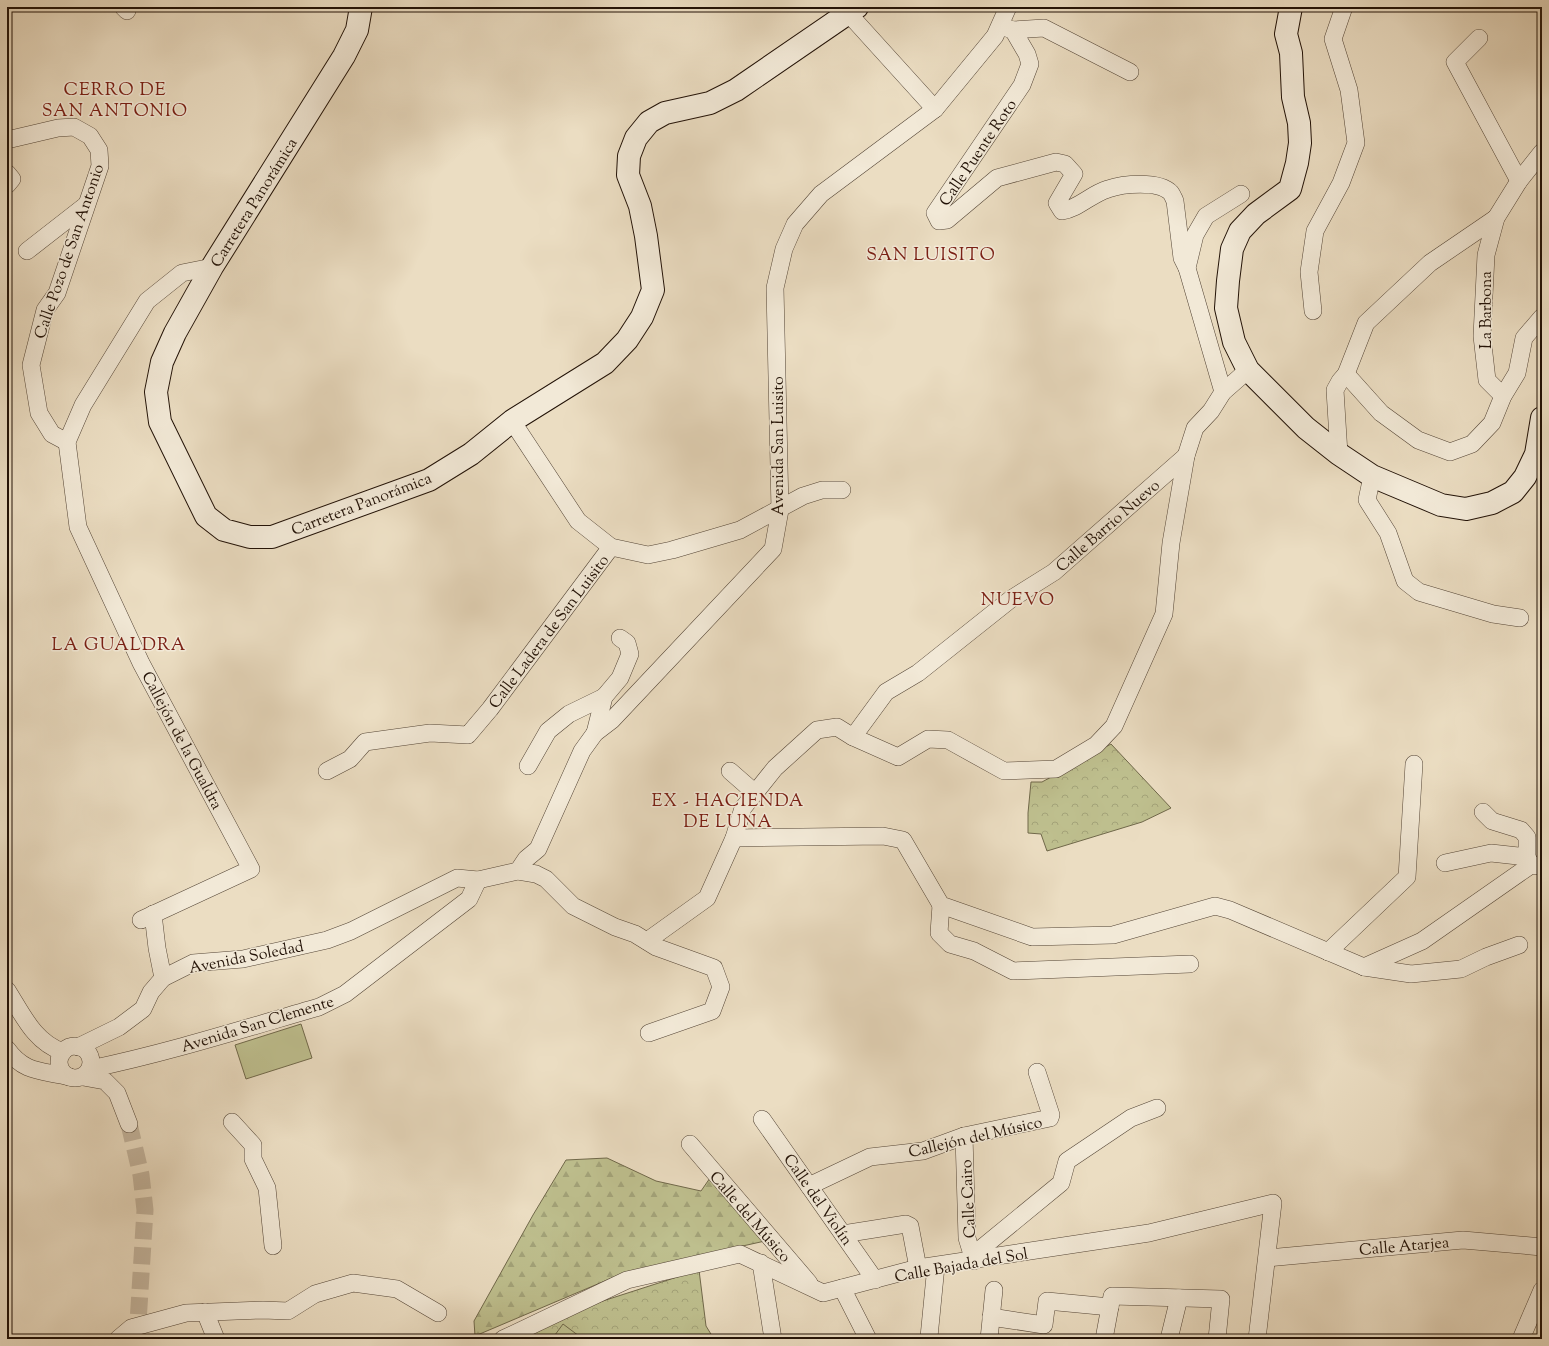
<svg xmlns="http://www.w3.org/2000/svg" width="1549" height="1346" font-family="'Sorts Mill Goudy',serif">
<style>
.forest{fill:url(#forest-firs);stroke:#70684a}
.park{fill:url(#park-crowns);stroke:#70684a}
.pitch{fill:#bebf8e;stroke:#70684a}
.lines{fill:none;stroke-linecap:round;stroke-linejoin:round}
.street-tunnel{stroke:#c3b49d;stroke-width:17;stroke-dasharray:17 8;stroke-linecap:butt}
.street-casing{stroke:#544536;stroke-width:18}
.secondary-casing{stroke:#221207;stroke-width:24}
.street{stroke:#f2e9d7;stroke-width:17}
.secondary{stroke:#f2e9d7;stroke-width:22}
.labels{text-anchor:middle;stroke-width:3;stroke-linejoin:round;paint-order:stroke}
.street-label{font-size:16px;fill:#221207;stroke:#f2e9d7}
.quarter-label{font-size:18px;letter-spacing:1px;fill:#7a1f14;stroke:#f2e9d7}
</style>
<defs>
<pattern id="forest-firs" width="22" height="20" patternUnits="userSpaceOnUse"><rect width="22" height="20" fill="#bebf8e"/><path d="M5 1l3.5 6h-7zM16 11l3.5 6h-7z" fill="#a3a379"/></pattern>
<pattern id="park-crowns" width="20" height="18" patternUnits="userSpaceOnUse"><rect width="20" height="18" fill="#bebf8e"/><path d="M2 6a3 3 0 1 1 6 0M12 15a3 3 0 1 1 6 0" fill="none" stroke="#a3a379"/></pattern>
</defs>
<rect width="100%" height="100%" fill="#ebddc2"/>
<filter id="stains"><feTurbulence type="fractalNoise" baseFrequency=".005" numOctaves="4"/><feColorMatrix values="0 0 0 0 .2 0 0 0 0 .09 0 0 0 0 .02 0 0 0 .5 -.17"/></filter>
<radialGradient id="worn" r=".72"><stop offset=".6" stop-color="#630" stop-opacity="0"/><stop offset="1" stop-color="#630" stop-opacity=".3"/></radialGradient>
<polygon class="forest" points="607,1158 656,1181 701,1191 710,1178 765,1241 626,1272 475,1336 474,1321 533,1215 566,1160"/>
<g class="park">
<polygon points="1111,744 1171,808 1142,822 1047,851 1041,834 1028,833 1028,813 1031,782 1042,782"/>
<polygon points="699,1270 706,1326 714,1339 514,1339 581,1308"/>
</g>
<g class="pitch">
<polygon points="301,1024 312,1058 246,1079 235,1045"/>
<polygon points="563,1324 583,1339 552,1339"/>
</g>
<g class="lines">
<polyline class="street-tunnel" points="129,1124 141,1175 145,1210 137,1339"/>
<defs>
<g id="street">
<polyline points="123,7 127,11"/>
<polyline points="848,13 935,109"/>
<polyline points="1003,27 1013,30 1044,28 1130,72"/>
<path d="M 1013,30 L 1027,54 L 1030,64 L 1022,85 L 935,213 L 939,221 L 947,220 L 997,178 L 1056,162 L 1065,164 L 1074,174 L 1057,203 L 1062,211 C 1078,209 1091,194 1108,189 C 1122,184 1159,180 1171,193 C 1172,194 1174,199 1175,201 L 1182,258 L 1187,268"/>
<polyline points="1479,38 1455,62 1519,181"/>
<polyline points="7,140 58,128 74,127 90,136 99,150 100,166 57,293 45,310 31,365 39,413 52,434 67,442"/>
<polyline points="7,173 12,179 7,185"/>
<polyline points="27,251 86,205"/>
<polyline points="1313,311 1309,272 1315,231 1341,183 1356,143 1349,90 1333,39 1344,7"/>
<polyline points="1346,374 1381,413 1418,440 1450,452 1472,444 1492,423 1503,396 1517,373 1524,338 1542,317"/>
<polyline points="1223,392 1187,268 1195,235 1206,216 1241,194"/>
<polyline points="1503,396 1487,380 1482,336 1486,255 1496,218 1519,181 1542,152"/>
<polyline points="512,421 578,521 611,547 648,555 672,550 740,530 803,496 822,490 842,490"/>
<polyline points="1339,454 1335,390 1340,381 1346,374 1366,323 1430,263 1496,218"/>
<polyline points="1372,476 1367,500 1388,533 1405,581 1419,592 1493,614 1520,618"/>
<polyline points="595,733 604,697 620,678 630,654 627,643 620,638"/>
<polyline points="853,737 886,692 918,673 1011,599 1054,572 1186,456"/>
<polyline points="528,766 548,731 569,714 604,697"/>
<polyline points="327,771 350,759 365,742 430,733 468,735 490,709 611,547"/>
<polyline points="730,771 754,792"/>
<polyline points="1483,812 1492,821 1521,830 1527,837 1527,857 1531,865"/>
<polyline points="734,838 883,836 903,840 941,905 1032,937 1113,935 1215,906 1230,910 1364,967 1411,974 1461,969 1486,957 1519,945"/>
<polyline points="1445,863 1491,853 1527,857"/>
<polyline points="518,871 526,859 538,849 582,751 595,733 612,720 773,549 780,510 775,288 784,249 795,224 821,194 935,109 995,36 1008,7"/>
<polyline points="941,905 939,933 950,944 974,951 1013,971 1190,964"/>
<polyline points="153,914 157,948 163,978"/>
<polyline points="141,920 251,869 141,663 78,527 67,442 83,405 147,301 182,273 212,267"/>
<polyline points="647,941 707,898 734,838 743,808 775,768 817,730 837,727 853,737 898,757 928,739 948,740 1004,771 1056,769 1096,745 1114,726 1164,614 1171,543 1186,456 1195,428 1211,411 1223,392 1248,370"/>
<polyline points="1328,952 1407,877 1414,764"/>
<polyline points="1364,967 1422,941 1531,865 1542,866"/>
<path d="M 7,990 C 23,1015 34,1042 63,1052"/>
<circle cx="75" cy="1062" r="16"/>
<polyline points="78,1047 119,1027 143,1009 151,992 163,978 193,963 243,959 327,940 351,931 457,878 478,880 518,871 536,874 546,879 573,906 615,927 635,934 656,947 714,968 721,987 712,1011 649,1033"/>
<path d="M 7,1049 C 25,1074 42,1070 70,1077"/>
<path d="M 90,1069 C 167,1053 243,1029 319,1007 L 345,994 L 469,899 L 478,880"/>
<polyline points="83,1077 105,1081 117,1093 129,1124"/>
<polyline points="762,1119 875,1280"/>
<polyline points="232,1122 253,1145 253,1159 267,1188 273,1246"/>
<polyline points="964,1136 967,1238 974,1261"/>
<polyline points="690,1144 809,1283"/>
<polyline points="809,1186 870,1157 923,1151 964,1136 1050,1118 1051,1115 1037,1072"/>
<polyline points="843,1234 906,1224 910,1226 918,1268"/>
<polyline points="972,1256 1061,1183 1067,1161 1131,1118 1157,1108"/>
<polyline points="1267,1258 1463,1240 1542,1247"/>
<polyline points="761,1263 773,1339"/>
<polyline points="842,1288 868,1339"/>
<polyline points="205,1312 216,1339"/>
<polyline points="991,1317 1044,1325 1047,1301 1110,1307"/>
<polyline points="929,1337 936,1266"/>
<polyline points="118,1339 131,1328 186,1313 263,1310 288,1311 315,1294 353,1283 397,1289 438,1313"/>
<polyline points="503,1339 627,1280 740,1254 823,1293 918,1268 1149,1233 1273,1203 1257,1339"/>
<polyline points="989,1339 994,1290"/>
<polyline points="1104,1339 1112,1296 1221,1299 1217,1339"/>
<polyline points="1169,1339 1179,1298"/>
<polyline points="1521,1339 1542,1290"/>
</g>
<g id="secondary">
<polyline points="361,7 357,30 344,56 212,267 175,333 162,362 156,392 160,422 206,516 224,530 250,537 272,537 429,480 471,454 512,421 605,363 627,340 642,317 653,290 646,236 640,206 628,175 629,156 636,138 649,122 665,113 710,103 736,90 857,7"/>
<polyline points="1291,7 1286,34 1291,53 1293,97 1299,123 1300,143 1297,163 1290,189 1256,214 1240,231 1232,249 1228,281 1226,308 1234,342 1248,370 1306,428 1339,454 1372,476 1441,505 1466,509 1492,503 1513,492 1525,477 1536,454 1542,418"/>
</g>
</defs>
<use href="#street" class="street-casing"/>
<use href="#secondary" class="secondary-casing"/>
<use href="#street" class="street"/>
<use href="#secondary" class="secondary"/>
</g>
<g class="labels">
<g class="street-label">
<text transform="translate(977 152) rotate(-56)" y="6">Calle Puente Roto</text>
<text transform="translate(253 202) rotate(-58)" y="6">Carretera Panorámica</text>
<text transform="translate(68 251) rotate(-71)" y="6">Calle Pozo de San Antonio</text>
<text transform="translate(1485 310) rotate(-90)" y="6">La Barbona</text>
<text transform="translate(777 446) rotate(-90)" y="6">Avenida San Luisito</text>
<text transform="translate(361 503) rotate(-21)" y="6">Carretera Panorámica</text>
<text transform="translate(1107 525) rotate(-41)" y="6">Calle Barrio Nuevo</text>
<text transform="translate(548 631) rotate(-53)" y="6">Calle Ladera de San Luisito</text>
<text transform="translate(183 740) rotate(62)" y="6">Callejón de la Gualdra</text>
<text transform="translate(246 956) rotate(-11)" y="6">Avenida Soledad</text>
<text transform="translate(257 1023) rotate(-17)" y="6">Avenida San Clemente</text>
<text transform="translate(975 1136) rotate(-13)" y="6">Callejón del Músico</text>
<text transform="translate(819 1199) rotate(55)" y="6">Calle del Violín</text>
<text transform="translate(967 1199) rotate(-93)" y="6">Calle Cairo</text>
<text transform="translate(751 1216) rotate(49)" y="6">Calle del Músico</text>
<text transform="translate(1404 1245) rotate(-5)" y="6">Calle Atarjea</text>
<text transform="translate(961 1264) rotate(-10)" y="6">Calle Bajada del Sol</text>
</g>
<g class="quarter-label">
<text x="115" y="95">CERRO DE<tspan x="115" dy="21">SAN ANTONIO</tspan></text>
<text x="931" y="260">SAN LUISITO</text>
<text x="1018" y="605">NUEVO</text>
<text x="119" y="650">LA GUALDRA</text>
<text x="728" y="806">EX - HACIENDA<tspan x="728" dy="21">DE LUNA</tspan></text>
</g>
</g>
<rect width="1549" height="1346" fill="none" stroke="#ebddc2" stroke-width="24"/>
<rect x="8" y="8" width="1533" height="1330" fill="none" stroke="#221207" stroke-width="2"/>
<rect x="12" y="12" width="1525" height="1322" fill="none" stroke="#221207"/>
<rect width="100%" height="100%" filter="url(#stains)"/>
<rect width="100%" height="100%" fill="url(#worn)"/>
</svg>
